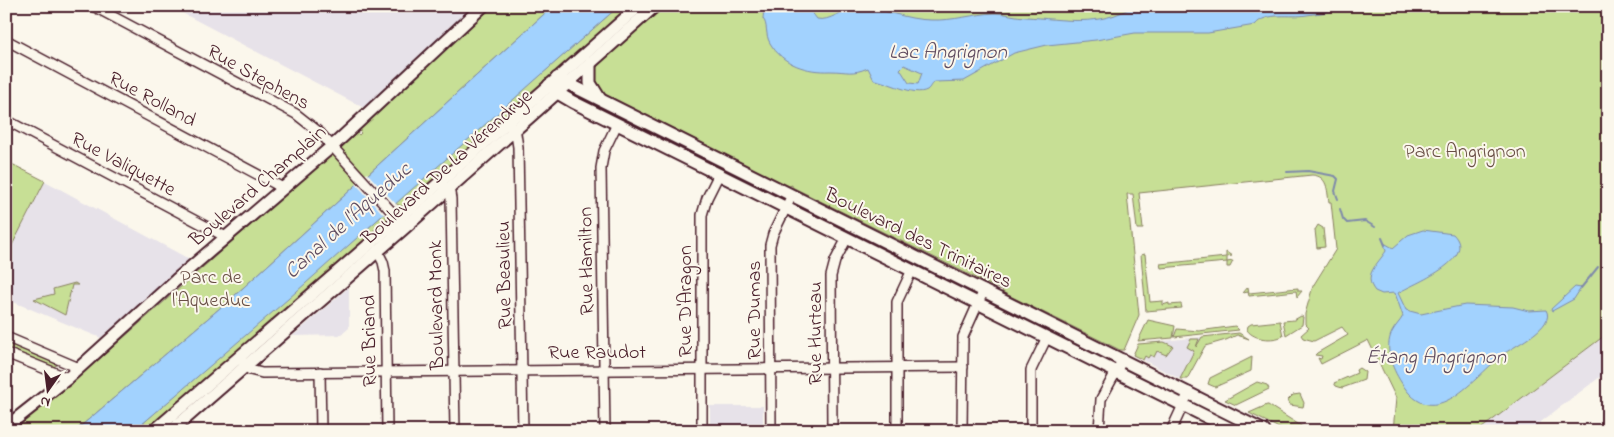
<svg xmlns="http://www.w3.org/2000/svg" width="1614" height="437" font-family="'Indie Flower',sans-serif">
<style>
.built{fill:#e7e2e9}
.green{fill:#c7df95;stroke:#887f60}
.water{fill:#a2d2fe;stroke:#7f8aaa;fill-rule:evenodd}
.pier{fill:#fbf7ec}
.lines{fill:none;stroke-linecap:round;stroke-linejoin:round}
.stream{stroke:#7f8aaa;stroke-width:2}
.minor-casing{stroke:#4a1f2b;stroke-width:12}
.major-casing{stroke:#4a1f2b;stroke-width:15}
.minor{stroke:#fbf7ec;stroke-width:9}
.major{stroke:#fbf7ec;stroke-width:11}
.labels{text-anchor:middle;stroke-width:4;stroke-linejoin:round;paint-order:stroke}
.street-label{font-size:20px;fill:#4a1f2b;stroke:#fbf7ec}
.park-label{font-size:20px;fill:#694f46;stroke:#fbf7ec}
.water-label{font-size:21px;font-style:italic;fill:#604c60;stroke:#fbf7ec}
</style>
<rect width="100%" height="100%" fill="#fbf7ec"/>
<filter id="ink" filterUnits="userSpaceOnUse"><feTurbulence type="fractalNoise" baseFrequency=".02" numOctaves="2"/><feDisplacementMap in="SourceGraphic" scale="10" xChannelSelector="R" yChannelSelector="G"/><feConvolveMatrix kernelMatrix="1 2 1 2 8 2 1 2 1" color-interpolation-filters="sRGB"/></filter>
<g filter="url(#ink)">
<g class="built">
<polygon points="169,6 474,6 364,108"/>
<polygon points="45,181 189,259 101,338 6,299 6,257"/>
<polygon points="349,287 349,328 341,335 293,336"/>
<polygon points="1608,333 1608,371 1576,395 1529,431 1478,431"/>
<polygon points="1202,337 1180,379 1143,360 1152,342"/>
<rect x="710" y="406" width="53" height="25"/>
</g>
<g class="green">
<polygon points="493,6 553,6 233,297 75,431 11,431 95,363 327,157 331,157 357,133 359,135 361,133 359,131 361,127"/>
<polygon points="619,6 631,6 404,208 395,203"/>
<path d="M 664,6 L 1608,6 L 1608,333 L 1478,431 L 1393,431 L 1396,398 L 1368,340 L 1321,364 L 1318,358 L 1321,359 L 1322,356 L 1315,355 L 1317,353 L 1348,335 L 1342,327 L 1314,341 L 1303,338 L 1301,335 L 1309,328 L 1305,324 L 1305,314 L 1313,286 L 1336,249 L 1331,202 L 1329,202 C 1327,190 1328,176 1312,175 L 1139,193 L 1143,229 L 1137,229 L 1133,194 L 1127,194 L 1139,315 L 1124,350 L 1120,350 L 1002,292 L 1003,290 L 994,287 L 792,187 L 792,185 L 789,186 L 601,92 C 595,84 593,76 597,66 Z"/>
<polygon points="576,91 779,192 775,199 572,98"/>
<polygon points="6,161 45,181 6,257"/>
<polygon points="803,204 972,287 968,295 799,211"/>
<polygon points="384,214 387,219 381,227 146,431 134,431"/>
<polygon points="1318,225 1323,228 1325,247 1317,248 1315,230"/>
<polygon points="1226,252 1232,256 1227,257 1227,262 1233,261 1230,267 1227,267 1227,262 1161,268 1160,264 1226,257"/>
<polygon points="1145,254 1150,302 1163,301 1163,305 1169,303 1169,305 1181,304 1182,308 1146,311 1141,255"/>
<polygon points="75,283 78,285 72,285 65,315 34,299 54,294 53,289"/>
<polygon points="1248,287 1249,293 1298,288 1298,291 1302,291 1297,297 1296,291 1249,296 1248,292 1243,293"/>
<polygon points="995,299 1111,357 1109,362 992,306"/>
<polygon points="1301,316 1303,317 1302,325 1286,335 1283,321 1294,320"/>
<polygon points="1148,320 1175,326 1173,338 1138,341"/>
<path d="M 1280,321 L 1283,336 C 1273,341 1254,340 1247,330 L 1248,326 L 1251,324 Z"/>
<polygon points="1235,326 1239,330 1174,337 1177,329 1199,331"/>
<polygon points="1239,333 1249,339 1237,335 1226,340 1205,346 1187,379 1180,379 1194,351 1187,347 1191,339 1199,339 1196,347 1202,337"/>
<polygon points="6,342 55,362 57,365 53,367 6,348"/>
<polygon points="1164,342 1173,346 1166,355 1157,351 1154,357 1150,355 1148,358 1145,356 1143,360 1133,355 1138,344"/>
<polygon points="1252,357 1251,371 1215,387 1208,384 1210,378"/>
<polygon points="1359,368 1365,372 1364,380 1342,388 1336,386 1334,383 1357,373 1356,370"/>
<polygon points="1257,382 1267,385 1269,389 1236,405 1225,400"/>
<polygon points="1300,394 1304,403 1303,407 1290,405 1288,400 1293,395"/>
<polygon points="1200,401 1257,431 1242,431 1197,408"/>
<polygon points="1267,405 1268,405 1309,431 1285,431 1249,413"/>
</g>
<g class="water">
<polygon points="553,6 619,6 288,299 134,431 75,431 233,297"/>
<path d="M 764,6 L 807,6 L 817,19 C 830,22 842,9 856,8 C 882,7 905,20 931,20 C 953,21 974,14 995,13 C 1005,13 1016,17 1026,17 C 1062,19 1100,28 1133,6 L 1349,6 C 1336,11 1321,13 1307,15 C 1292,18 1266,11 1255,25 L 1208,33 L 1135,33 L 1096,40 L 1047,45 L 1014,53 L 964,81 L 935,82 C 930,84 931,87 927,90 C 914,97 887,81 874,80 L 868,68 C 851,75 848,71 830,71 C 807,72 783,65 770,43 C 765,35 768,24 763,19 ZM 904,65 L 922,73 L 918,84 L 909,83 L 900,69 Z"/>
<path d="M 1423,230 L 1453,234 C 1479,260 1412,284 1398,293 L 1406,310 L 1421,314 L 1465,305 L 1513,307 L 1529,311 L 1546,310 C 1556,326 1516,345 1505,353 C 1474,376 1434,437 1401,382 C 1392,368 1384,348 1392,332 C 1395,326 1400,322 1403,316 L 1395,293 L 1382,294 L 1375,291 C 1362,275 1378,264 1386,251 L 1384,243 L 1393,248 L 1408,235 Z"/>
<polygon points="1575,287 1581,288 1574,299 1552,311 1551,309"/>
</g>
<polygon class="pier" points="367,173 396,204 384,215 356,184"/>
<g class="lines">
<g class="stream">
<polyline points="1287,172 1308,171 1335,176 1338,179 1335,191 1338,199"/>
<polyline points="1340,209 1343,219 1347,223 1365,221 1375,227"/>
<polyline points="1382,238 1385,245"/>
<polyline points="1581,288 1598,267"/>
</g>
<defs>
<g id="minor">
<polyline points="93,6 296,114 320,133 402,223"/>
<polyline points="6,40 283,188"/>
<polyline points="6,120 226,237"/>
<polyline points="511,127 516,134 518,147 523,431"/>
<polyline points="444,186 450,193 451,199 455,431"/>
<polyline points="378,252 383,262 385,271 387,431"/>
<polyline points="6,337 79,368"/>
<polyline points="6,353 68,378"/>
<polyline points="242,361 250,370 262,373 963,367"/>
<polyline points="320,372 321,431"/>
<polyline points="605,431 601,168 604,151 617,124"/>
<polyline points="702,431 702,215 707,198 719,174"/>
<polyline points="771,431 770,245 773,234 792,195"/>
<polyline points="832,431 831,276 835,261 847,238"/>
<polyline points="897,431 897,302 912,270"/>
<polyline points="962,431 963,337 984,290"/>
<polyline points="1031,431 1031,370 1047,337"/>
<polyline points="1099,431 1101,399 1123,359"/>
<polyline points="1171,431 1189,392"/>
</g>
<g id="major">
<polyline points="590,64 590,83 600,99"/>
<polyline points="557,78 1264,431"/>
<polyline points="549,85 561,95 573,102 1235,431"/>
<polyline points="6,427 68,378 176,280 337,142 483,6"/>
<polyline points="154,431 394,223 639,6"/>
<polyline points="171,431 402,230 655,6"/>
</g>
</defs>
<use href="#minor" class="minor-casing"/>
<use href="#major" class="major-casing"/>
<use href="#minor" class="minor"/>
<use href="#major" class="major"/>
</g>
</g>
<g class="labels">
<g class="street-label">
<text transform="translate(259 76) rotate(29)" y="7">Rue Stephens</text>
<text transform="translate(153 98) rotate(28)" y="7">Rue Rolland</text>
<text transform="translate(124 163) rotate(28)" y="7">Rue Valiquette</text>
<text transform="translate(446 166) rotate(-42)" y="7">Boulevard De La Vérendrye</text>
<text transform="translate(257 185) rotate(-41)" y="7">Boulevard Champlain</text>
<text transform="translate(919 237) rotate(26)" y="7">Boulevard des Trinitaires</text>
<text transform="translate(585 261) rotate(-91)" y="7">Rue Hamilton</text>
<text transform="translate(503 275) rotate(-91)" y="7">Rue Beaulieu</text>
<text transform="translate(684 301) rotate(-90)" y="7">Rue D'Aragon</text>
<text transform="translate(435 305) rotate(-91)" y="7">Boulevard Monk</text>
<text transform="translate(753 310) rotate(-90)" y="7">Rue Dumas</text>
<text transform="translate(814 333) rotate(-90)" y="7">Rue Hurteau</text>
<text transform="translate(368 341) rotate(-91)" y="7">Rue Briand</text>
<text x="597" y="358">Rue Raudot</text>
</g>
<g class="park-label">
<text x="1465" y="157">Parc Angrignon</text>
<text x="211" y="283">Parc de<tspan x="211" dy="23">l'Aqueduc</tspan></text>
</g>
<g class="water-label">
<text x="948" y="58">Lac Angrignon</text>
<text transform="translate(347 220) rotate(-42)" y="7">Canal de l'Aqueduc</text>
<text x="1436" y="363">Étang Angrignon</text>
</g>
</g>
<rect width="1614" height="437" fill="none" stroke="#fbf7ec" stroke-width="25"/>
<rect x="12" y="12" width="1589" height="412" fill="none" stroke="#4a1f2b" stroke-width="2" filter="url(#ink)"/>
<g transform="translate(48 390) rotate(194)" stroke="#fbf7ec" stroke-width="4" paint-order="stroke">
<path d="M0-4L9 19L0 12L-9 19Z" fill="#4a1f2b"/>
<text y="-8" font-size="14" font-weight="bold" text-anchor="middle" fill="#4a1f2b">N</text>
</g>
</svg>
